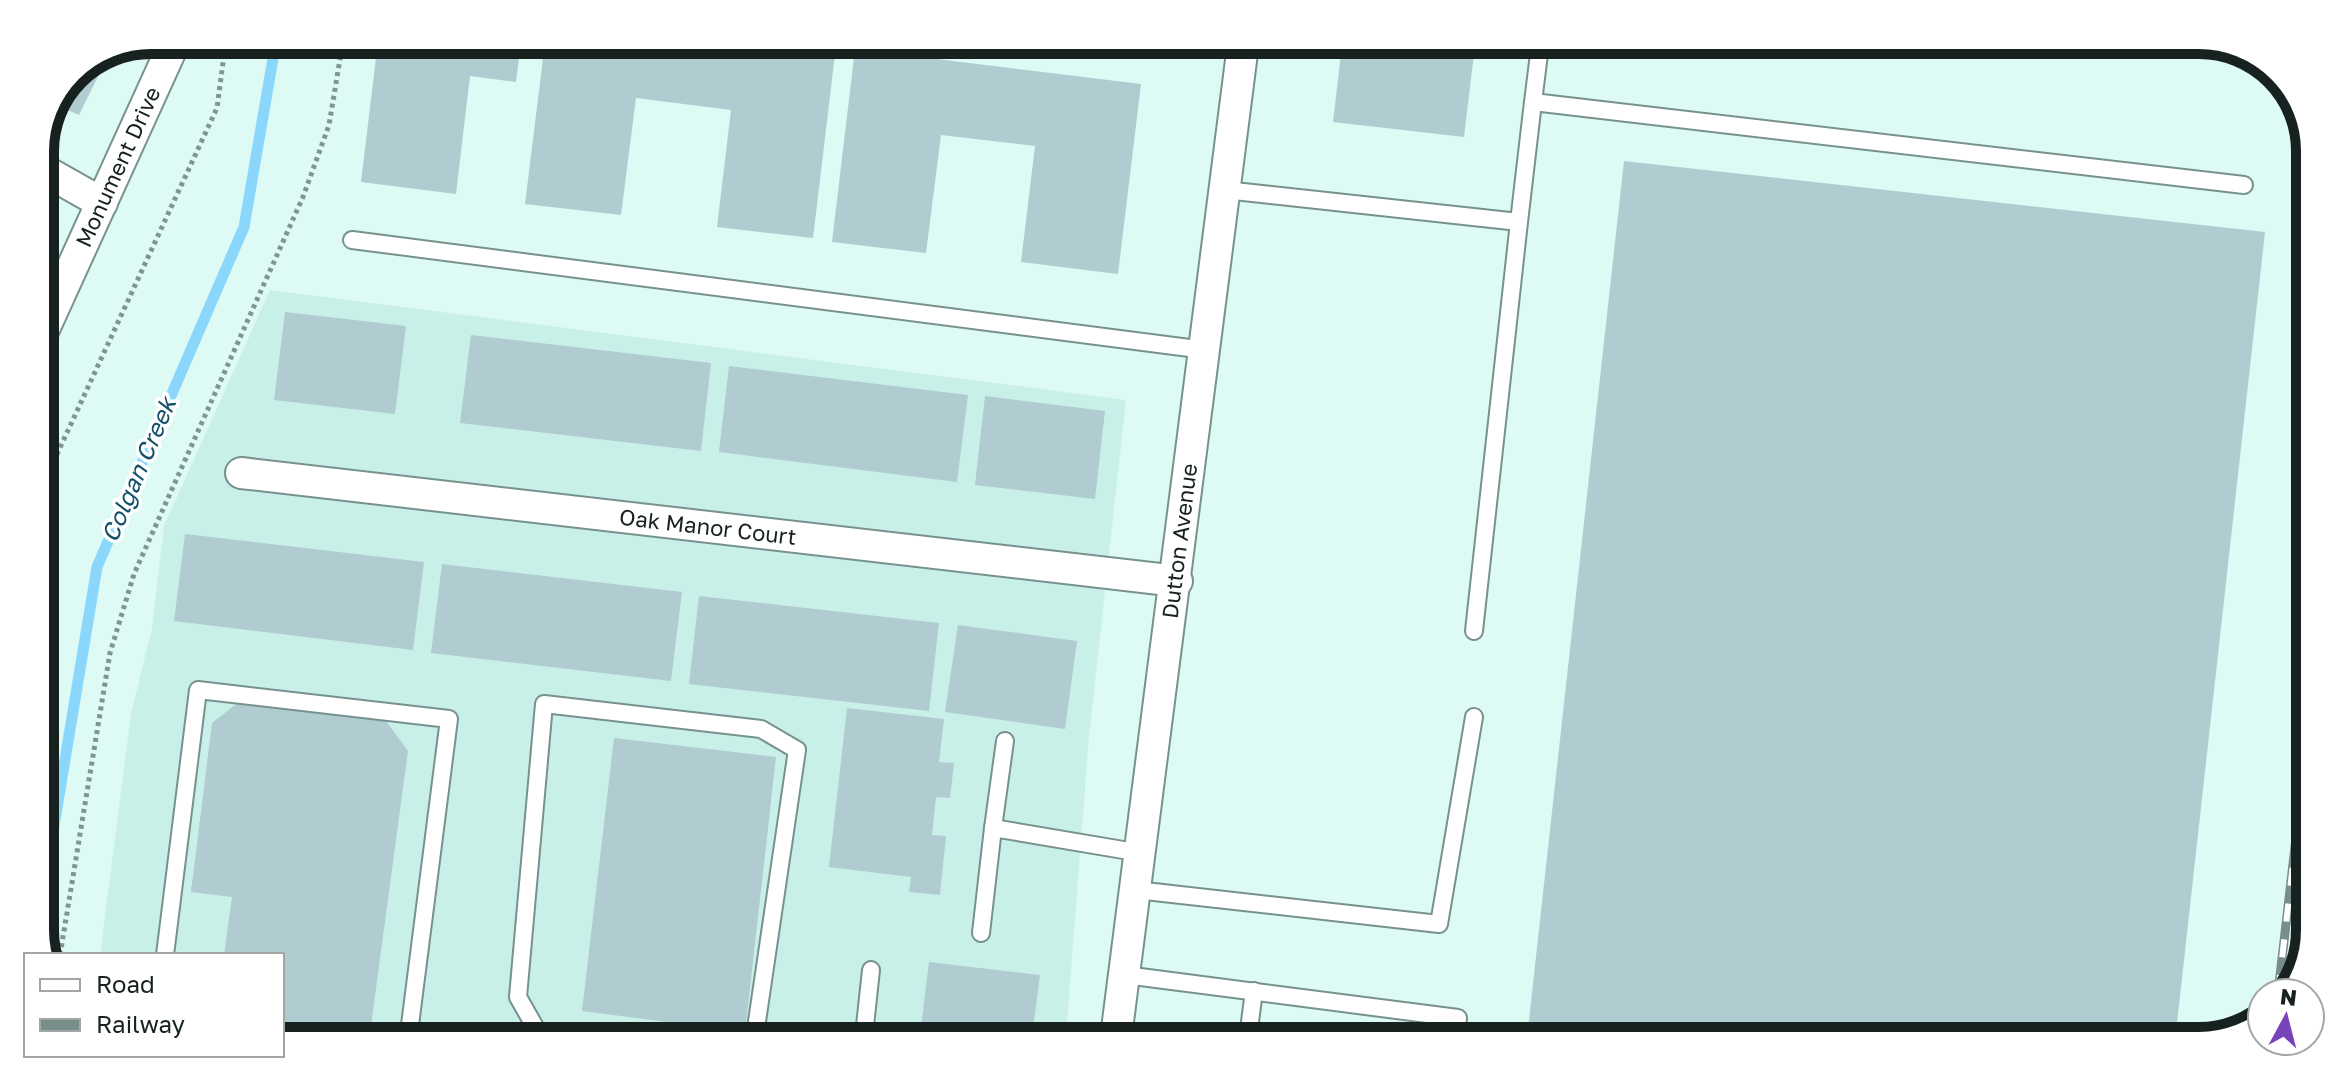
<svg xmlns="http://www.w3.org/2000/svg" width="2350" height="1081" font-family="'Golos Text',sans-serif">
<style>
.built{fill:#c9efe9}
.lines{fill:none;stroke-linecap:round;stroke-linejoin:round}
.stream{stroke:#8bd7fc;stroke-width:11}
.building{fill:#b0ccd0}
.service-casing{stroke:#77928e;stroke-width:20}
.minor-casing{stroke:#77928e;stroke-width:34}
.path{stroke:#809591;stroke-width:5;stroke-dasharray:4 4;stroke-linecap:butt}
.service{stroke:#fff;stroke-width:16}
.minor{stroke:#fff;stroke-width:30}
.rail-casing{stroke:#798d8a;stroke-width:9}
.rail{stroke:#fff;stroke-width:6;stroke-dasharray:18;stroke-linecap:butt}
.labels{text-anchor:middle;stroke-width:7;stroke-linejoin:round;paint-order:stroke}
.street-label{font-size:22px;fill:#172220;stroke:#fff}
.water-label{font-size:24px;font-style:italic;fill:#135069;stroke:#fff}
.rim{fill:none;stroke:#172220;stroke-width:10}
</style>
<rect width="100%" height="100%" fill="#ddfaf5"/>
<polygon class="built" points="270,290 1126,400 1089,736 1066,1036 282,1033 282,955 100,955 131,714 152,628 164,526"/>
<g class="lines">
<polyline class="stream" points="40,910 97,567 244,227 276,41"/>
</g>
<g class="building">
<polygon points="378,41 521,42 516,82 470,76 456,194 361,182"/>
<polygon points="545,42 806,43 836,46 813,238 717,227 731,110 636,98 621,215 525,204"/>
<polygon points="1342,45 1475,45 1464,137 1333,122"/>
<polygon points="855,49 1141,84 1118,274 1021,262 1035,146 941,135 926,253 832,242"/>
<polygon points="107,58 79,115 58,106 73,72"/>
<polygon points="1624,161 2265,232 2175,1041 1527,1038"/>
<polygon points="285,312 406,326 395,414 274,400"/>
<polygon points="471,335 711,363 701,451 460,423"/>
<polygon points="729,366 968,395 957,482 719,452"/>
<polygon points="985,396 1105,411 1095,499 975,485"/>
<polygon points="185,534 424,562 413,650 174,621"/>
<polygon points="442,564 682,592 671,681 431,653"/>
<polygon points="699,596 939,623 929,711 689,684"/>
<polygon points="958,625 1077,641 1065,729 945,712"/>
<polygon points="240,701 386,721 408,751 370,1033 282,1033 282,955 224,955 232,897 191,892 212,723"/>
<polygon points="847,708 944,719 939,762 954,763 950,798 936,797 932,835 946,836 940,895 909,892 911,877 829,867"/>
<polygon points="614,738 776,757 745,1032 582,1011"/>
<polygon points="929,962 1040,975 1032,1036 920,1036"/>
</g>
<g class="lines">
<defs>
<g id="service">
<polyline points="1533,102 1540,46"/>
<polyline points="1225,190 1519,222 1474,631"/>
<polyline points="1519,222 1533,102 2244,185"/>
<polyline points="352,240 1205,350"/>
<polyline points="993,828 1005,741"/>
<polyline points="1136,890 1439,924 1474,717"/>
<polyline points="981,933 993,828 1141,853"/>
<polyline points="165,955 198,690 449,719 410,1025 419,1034"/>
<polyline points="1125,975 1458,1018 1456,1038"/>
<polyline points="539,1034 518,997 544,704 761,729 797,750 755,1035"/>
<polyline points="864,1035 871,970"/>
<polyline points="1248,1037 1254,991"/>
</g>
<g id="minor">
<polyline points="40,168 102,203"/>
<path id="s1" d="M 40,338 L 171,50 L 172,40"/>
<path id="s2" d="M 241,473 L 1177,581"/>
<path id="s3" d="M 1116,1037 L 1243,45"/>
</g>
</defs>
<use href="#service" class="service-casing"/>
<use href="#minor" class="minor-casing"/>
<g class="path">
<polyline points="40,491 217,108 226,40"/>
<polyline points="60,955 110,653 134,574 303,197 329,125 343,41"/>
</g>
<use href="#service" class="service"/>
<use href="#minor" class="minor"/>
<defs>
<polyline id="rail" points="2278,993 2303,778"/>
</defs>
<use href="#rail" class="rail-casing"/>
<use href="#rail" class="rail"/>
</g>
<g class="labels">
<g class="street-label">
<text dy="8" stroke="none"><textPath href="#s1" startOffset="188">Monument Drive</textPath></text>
<text dy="8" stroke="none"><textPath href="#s2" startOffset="470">Oak Manor Court</textPath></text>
<text dy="8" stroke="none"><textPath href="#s3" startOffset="500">Dutton Avenue</textPath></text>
</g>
<g class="water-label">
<text transform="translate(139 470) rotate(-67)" y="8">Colgan Creek</text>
</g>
</g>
<path d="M0 0H2350V1081H0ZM151 54H2199A97 97 0 0 1 2296 151V930A97 97 0 0 1 2199 1027H151A97 97 0 0 1 54 930V151A97 97 0 0 1 151 54Z" fill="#fff" fill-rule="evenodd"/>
<path class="rim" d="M151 54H2199A97 97 0 0 1 2296 151V930A97 97 0 0 1 2199 1027H151A97 97 0 0 1 54 930V151A97 97 0 0 1 151 54Z"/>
<rect x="24" y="953" width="260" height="104" fill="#ffffff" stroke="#a2a7a6" stroke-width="2"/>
<rect x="40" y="979" width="40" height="12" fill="#ffffff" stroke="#a2a7a6" stroke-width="2"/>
<text x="96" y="993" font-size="24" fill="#172220">Road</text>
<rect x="40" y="1019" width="40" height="12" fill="#798d8a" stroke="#a2a7a6" stroke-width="2"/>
<text x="96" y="1033" font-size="24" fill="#172220">Railway</text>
<g transform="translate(2286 1017) rotate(7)"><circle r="38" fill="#ffffff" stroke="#a2a7a6" stroke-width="2"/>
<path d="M0-6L14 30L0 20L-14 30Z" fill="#7844bb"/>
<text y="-12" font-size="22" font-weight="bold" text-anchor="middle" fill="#172220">N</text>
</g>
</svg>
